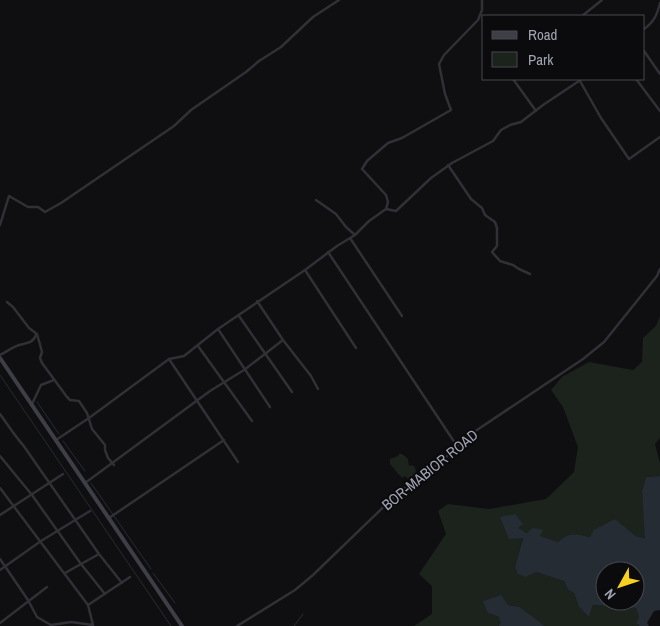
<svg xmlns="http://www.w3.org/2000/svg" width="660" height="626" font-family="'Archivo Narrow',sans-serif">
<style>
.green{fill:#1c231d}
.water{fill:#262c34;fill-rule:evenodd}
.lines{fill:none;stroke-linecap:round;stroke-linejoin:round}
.stream{stroke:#262c34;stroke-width:1}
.street{stroke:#303036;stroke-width:2.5}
.secondary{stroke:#3e3f46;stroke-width:4}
.labels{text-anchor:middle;stroke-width:4;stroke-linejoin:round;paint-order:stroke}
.street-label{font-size:15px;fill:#a0a3b2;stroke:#0b0a0c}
</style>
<rect width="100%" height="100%" fill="#0f0f11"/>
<g class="green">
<path d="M 660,316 L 660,438 L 655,444 L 660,463 L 660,476 L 646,477 L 642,490 L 646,538 L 636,536 L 615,519 L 590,537 C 576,534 569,531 558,542 L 539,536 L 542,530 L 527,533 L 517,528 L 515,514 L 501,518 L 523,537 L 515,567 L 526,577 L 536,572 L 564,581 L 568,590 L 574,593 L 579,607 L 589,617 L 593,605 L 636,608 L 639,617 L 636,623 L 640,626 L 545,626 L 520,607 L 508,605 L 488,613 L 499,617 L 502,623 L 498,626 L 414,626 L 432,614 L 432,586 L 419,574 L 446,534 L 438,511 L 448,504 L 489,509 L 546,499 L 574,472 L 578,447 L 563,407 L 551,390 L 562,377 L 589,362 L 633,370 L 642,362 L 643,338 L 656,326 Z"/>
<polygon points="399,454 402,454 408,459 409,466 412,465 415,467 416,473 413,478 408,479 405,476 402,478 390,464 390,459 398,456"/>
</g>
<g class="water">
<path d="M 660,476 L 660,610 L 654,611 L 647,623 L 649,626 L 640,626 L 636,623 L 639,617 L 636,608 L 593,605 L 589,617 L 579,607 L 574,593 L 568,590 L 564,581 L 536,572 L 526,577 L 518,574 L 515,567 L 523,538 L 509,539 L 500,517 L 515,514 L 523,524 L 518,528 L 527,533 L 533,528 L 543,530 L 540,536 L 558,542 C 570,531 575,534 590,537 L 594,530 L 615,519 L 636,536 L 645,538 L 642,491 L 646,477 ZM 605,571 L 635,571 L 635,601 L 605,601 Z"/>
<polygon points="501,595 508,605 520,607 545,626 498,626 501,623 499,617 488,613 483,601"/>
</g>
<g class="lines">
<g class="stream">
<polyline points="0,375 171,626"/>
<polyline points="37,402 59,434"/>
<polyline points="63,441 85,471"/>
<polyline points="91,483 151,569"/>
<polyline points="153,573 175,603"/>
<polyline points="294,626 303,614"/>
</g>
<g class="street">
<polyline points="582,16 602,0"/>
<path d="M 644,29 C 654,22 657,15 660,3"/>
<polyline points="644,51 660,74"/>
<polyline points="513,79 536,111"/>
<polyline points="636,79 660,111"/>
<polyline points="580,81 601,118 629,159 660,137"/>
<polyline points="448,165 471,199 482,208 485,215 495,222 497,228 497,246 492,252 500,261 513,265 519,269 530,274"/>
<polyline points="316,200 336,214 346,227 355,235"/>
<polyline points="386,209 388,202 386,195 362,169 367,161 388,143 402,138 451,110 445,94 439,64 444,55 478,20 482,10 482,0"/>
<polyline points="0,225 9,196 28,207 38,207 45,212 61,203 174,126 191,110 246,72 259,61 281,47 313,17 339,0"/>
<polyline points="350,238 402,316"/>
<polyline points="328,252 457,446"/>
<polyline points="305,270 356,348"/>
<polyline points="257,301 283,340 311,376 318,389"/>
<polyline points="7,302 13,307 29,328 37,334 42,352 40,358 42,363 67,397 70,400 79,401 87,413 92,429 105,445 105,450 108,458 114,465"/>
<polyline points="239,316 292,392"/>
<polyline points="218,329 270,407"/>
<polyline points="198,346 252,421"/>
<path d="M 0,355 C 6,352 13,347 19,345 C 27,343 33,343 36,335"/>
<polyline points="169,359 238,462"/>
<polyline points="32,404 41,385 54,380"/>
<path d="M 0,414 C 8,425 14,435 23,445 L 99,554 L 122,583"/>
<polyline points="56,440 89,418 169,359 184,356 218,329 305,270 337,246 355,235 369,221 386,209 396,211 431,178 452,163 493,141 501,130 510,125 521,122 543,105 582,79"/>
<polyline points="0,456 32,495 81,564 105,594"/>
<polyline points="85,483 210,391 244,370 283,340"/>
<polyline points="0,488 88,605"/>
<polyline points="0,515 63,474"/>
<polyline points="109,518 224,440"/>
<polyline points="0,559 28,600 37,617 51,625"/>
<polyline points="0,570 41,541 90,511"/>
<polyline points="65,573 99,554"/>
<polyline points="0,623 47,587"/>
<polyline points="51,625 71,622 93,625 88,605 130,577"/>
<polyline points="237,626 295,590 313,575 399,492 418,480 442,461 465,438 583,359 604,342 657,276 660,269"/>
</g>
<polyline class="secondary" points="0,358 182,626"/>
</g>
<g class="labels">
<g class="street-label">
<text transform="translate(430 470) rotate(-39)" y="5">BOR-MABIOR ROAD</text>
</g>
</g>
<rect x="482" y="15" width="162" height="65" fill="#0b0a0c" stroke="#47474e"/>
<rect x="492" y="31" width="25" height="8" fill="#3e3f46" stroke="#47474e"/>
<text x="528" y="40" font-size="15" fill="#a0a3b2">Road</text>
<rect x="492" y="52" width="25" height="15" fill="#1c231d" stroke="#47474e"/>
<text x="528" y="65" font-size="15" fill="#a0a3b2">Park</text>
<g transform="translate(620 586) rotate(230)"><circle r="24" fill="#0b0a0c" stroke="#47474e"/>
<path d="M0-4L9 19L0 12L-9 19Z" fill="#f9d01f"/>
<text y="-8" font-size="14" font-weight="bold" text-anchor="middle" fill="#a0a3b2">N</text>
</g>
</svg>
